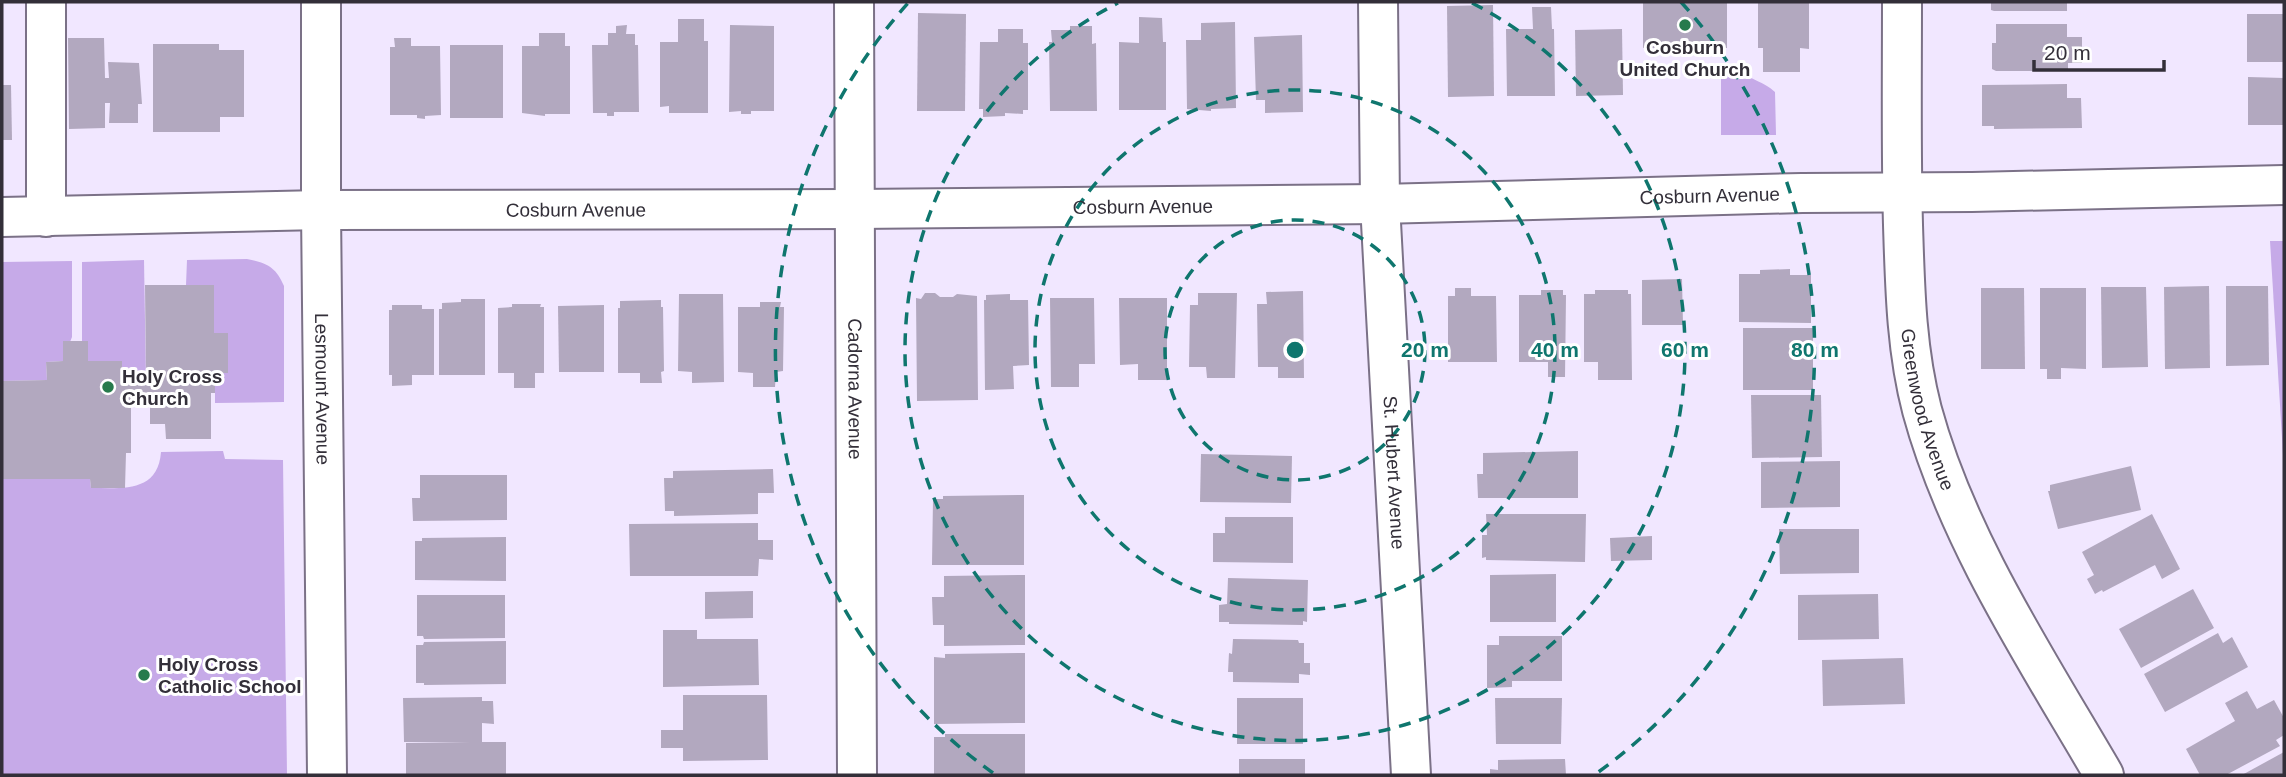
<svg xmlns="http://www.w3.org/2000/svg" width="2286" height="777" font-family="Arial,sans-serif">
<style>
.green{fill:#c6aae8}
.building{fill:#b2a8bf}
.lines{fill:none;stroke-linecap:round;stroke-linejoin:round}
.minor-casing{stroke:#7b7187;stroke-width:42}
.minor{stroke:#fff;stroke-width:38}
.ring{fill:none;stroke:#0f766e;stroke-width:3.5;stroke-dasharray:12 9}
.poi-dot{fill:#277a4c;stroke:#fff;stroke-width:2.5}
.labels{text-anchor:middle;stroke-width:6;stroke-linejoin:round;paint-order:stroke}
.poi-label{font-size:19px;font-weight:bold;fill:#332f39;stroke:#fff;text-anchor:start}
.street-label{font-size:19px;fill:#332f39;stroke:#fff}
.centre{fill:#0f766e;stroke:#fff;stroke-width:3.5}
.ring-label{font-size:21px;text-anchor:middle;font-weight:bold;fill:#0f766e;stroke:#fff;stroke-width:6;stroke-linejoin:round;paint-order:stroke}
</style>
<rect width="100%" height="100%" fill="#f1e7ff"/>
<g class="green">
<path d="M 1724,64 C 1739,74 1765,82 1775,92 L 1776,135 L 1721,135 L 1721,67 Z"/>
<polygon points="2270,241 2284,241 2284,471"/>
<path d="M 247,259 C 267,263 276,267 284,286 L 284,402 L 215,403 L 215,373 L 228,373 L 228,334 L 214,333 L 214,285 L 186,285 L 187,260 Z"/>
<polygon points="144,260 146,381 122,380 88,361 82,341 82,262"/>
<polygon points="72,261 72,337 70,342 63,342 63,361 46,362 47,380 2,381 2,262"/>
<path d="M 223,451 L 225,459 L 283,460 L 287,775 L 2,775 L 2,479 L 90,479 L 91,488 C 122,488 158,493 161,452 Z"/>
</g>
<g class="building">
<rect x="1643" y="2" width="84" height="46"/>
<polygon points="1758,2 1809,2 1809,49 1800,48 1800,72 1763,72 1763,48 1758,48"/>
<polygon points="1991,2 2067,2 2067,11 1994,11 1991,10"/>
<polygon points="1493,5 1494,96 1448,97 1447,6"/>
<polygon points="1532,7 1551,7 1552,29 1554,29 1555,96 1507,96 1506,29 1533,29"/>
<polygon points="918,13 966,14 965,111 917,111"/>
<rect x="2247" y="14" width="37" height="48"/>
<polygon points="1139,17 1162,18 1163,42 1166,42 1166,110 1119,110 1119,42 1139,43"/>
<polygon points="678,19 704,19 704,41 708,41 708,113 669,113 669,106 660,107 660,42 678,42"/>
<polygon points="1235,22 1236,108 1211,109 1211,111 1187,109 1186,40 1201,40 1201,23"/>
<polygon points="1996,24 2067,24 2067,37 2082,37 2082,63 2068,63 2068,71 1996,71 1992,69 1992,43 1996,43"/>
<polygon points="627,25 626,34 635,34 635,45 638,45 639,112 614,112 614,116 607,116 607,113 593,113 592,45 608,45 608,33 616,33 616,26"/>
<polygon points="730,25 774,26 774,111 751,111 751,114 741,114 741,111 729,112"/>
<polygon points="1070,26 1092,26 1092,44 1096,43 1097,111 1050,111 1049,42 1052,42 1051,30 1070,30"/>
<polygon points="998,29 1023,29 1023,43 1028,43 1028,110 1023,110 1023,114 1005,113 1005,116 983,117 983,109 979,109 980,42 998,42"/>
<polygon points="1622,29 1623,95 1576,96 1575,30"/>
<polygon points="539,33 565,33 565,46 570,46 570,114 545,114 545,116 522,113 522,46 539,46"/>
<polygon points="1302,35 1303,112 1265,113 1265,100 1256,100 1254,37"/>
<polygon points="68,38 104,38 105,78 109,78 108,62 139,63 142,104 138,104 138,123 109,123 110,103 105,103 105,128 69,129"/>
<polygon points="394,38 411,38 411,46 440,46 441,115 425,116 425,119 417,118 417,115 390,115 390,47 395,47"/>
<polygon points="153,44 219,44 219,50 244,50 244,117 220,117 220,132 153,132"/>
<rect x="450" y="45" width="53" height="73"/>
<polygon points="2248,77 2284,78 2284,125 2248,125"/>
<polygon points="2067,84 2067,98 2081,98 2082,128 1994,129 1994,126 1982,126 1982,85"/>
<polygon points="2,85 11,85 12,140 2,140"/>
<polygon points="1790,269 1790,275 1811,275 1811,323 1739,322 1739,274 1760,274 1760,270"/>
<polygon points="1682,279 1683,325 1642,325 1642,280"/>
<polygon points="145,285 214,285 214,333 228,333 228,373 215,373 215,393 211,393 211,439 166,439 165,424 150,424 150,399 131,399 131,453 126,453 125,488 91,488 90,479 2,479 2,381 47,380 46,362 63,361 63,341 88,341 88,361 122,361 122,380 146,381"/>
<polygon points="2209,286 2210,368 2165,369 2164,287"/>
<polygon points="2226,286 2268,286 2269,365 2226,366"/>
<polygon points="2101,287 2146,287 2148,367 2102,368"/>
<polygon points="1455,288 1471,288 1471,296 1496,296 1497,362 1448,362 1448,296 1455,296"/>
<polygon points="1981,288 2024,288 2025,369 1981,369"/>
<polygon points="2040,288 2086,288 2086,369 2061,368 2061,379 2047,379 2047,369 2040,369"/>
<polygon points="1541,290 1563,290 1563,295 1566,295 1565,377 1548,377 1548,362 1519,362 1519,295 1541,295"/>
<polygon points="1595,290 1628,290 1628,294 1631,294 1632,380 1598,380 1598,362 1584,362 1584,294 1595,294"/>
<polygon points="1303,291 1304,378 1278,378 1278,367 1258,367 1257,304 1267,304 1266,292"/>
<polygon points="925,293 935,293 940,297 953,297 957,294 977,296 978,400 917,401 916,298 921,299"/>
<polygon points="1198,293 1237,293 1235,378 1207,378 1206,367 1189,367 1190,305 1198,305"/>
<polygon points="679,294 723,294 724,382 692,383 692,372 678,371"/>
<polygon points="1010,294 1010,300 1028,300 1029,365 1013,366 1014,389 985,390 984,300 986,300 986,295"/>
<polygon points="1050,298 1094,298 1095,364 1079,364 1079,387 1051,387"/>
<polygon points="1119,298 1167,298 1167,380 1138,380 1138,364 1120,365"/>
<polygon points="461,299 485,299 485,375 439,375 439,309 442,309 442,303 461,302"/>
<polygon points="661,300 661,307 663,307 664,371 661,372 662,383 640,383 640,373 618,373 618,308 620,308 620,301"/>
<polygon points="760,302 781,302 780,307 784,307 783,371 776,372 775,387 753,387 753,373 738,372 738,307 760,307"/>
<polygon points="512,304 541,304 540,307 544,307 544,373 535,373 535,388 514,388 514,373 498,373 498,308 512,307"/>
<polygon points="392,305 422,305 422,309 434,309 434,375 412,375 412,385 392,386 392,375 389,375 389,310 392,310"/>
<polygon points="604,305 604,372 559,372 558,306"/>
<rect x="1743" y="328" width="70" height="62"/>
<polygon points="1751,395 1821,395 1822,457 1752,458"/>
<polygon points="1578,451 1578,498 1478,498 1477,474 1483,474 1483,453"/>
<polygon points="1201,454 1292,456 1291,503 1200,502"/>
<polygon points="1840,461 1840,507 1761,508 1761,462"/>
<polygon points="2131,466 2141,510 2058,529 2048,491 2050,491 2050,485"/>
<polygon points="773,469 774,493 758,493 758,514 674,516 674,511 665,511 664,478 673,478 673,471"/>
<polygon points="420,475 507,475 507,520 413,521 412,498 420,498"/>
<polygon points="1024,495 1024,565 932,565 933,499 943,499 943,496"/>
<polygon points="1486,514 1586,514 1585,562 1486,560 1486,557 1482,558 1482,535 1487,535"/>
<polygon points="2152,514 2180,569 2162,579 2155,565 2103,592 2102,590 2095,594 2087,579 2094,575 2082,552"/>
<polygon points="1225,517 1293,517 1293,563 1213,562 1213,533 1225,533"/>
<polygon points="758,523 758,540 773,540 773,560 759,559 758,576 630,576 629,524"/>
<polygon points="1779,529 1859,529 1859,573 1780,574"/>
<polygon points="1652,536 1652,560 1611,561 1610,538"/>
<polygon points="506,537 506,581 415,580 415,541 422,541 422,538"/>
<polygon points="1556,574 1556,622 1490,622 1490,575"/>
<polygon points="1025,575 1025,645 944,646 944,625 933,625 932,597 944,597 944,576"/>
<polygon points="1228,578 1308,580 1307,622 1303,621 1303,625 1229,624 1229,622 1219,622 1219,605 1227,604"/>
<polygon points="2193,589 2214,628 2141,668 2119,629"/>
<polygon points="753,591 753,618 705,619 705,592"/>
<polygon points="1878,594 1879,639 1798,640 1798,595"/>
<polygon points="417,595 505,595 505,638 424,639 423,636 417,636"/>
<polygon points="663,630 697,630 697,639 758,639 759,685 663,687"/>
<polygon points="2218,633 2223,643 2232,637 2248,667 2165,712 2144,674"/>
<polygon points="1499,636 1562,636 1562,681 1512,681 1512,687 1487,688 1487,645 1499,645"/>
<polygon points="1233,639 1298,640 1299,643 1304,643 1304,663 1310,663 1310,675 1299,674 1299,683 1233,682 1233,672 1228,672 1229,653 1232,654"/>
<polygon points="506,641 506,684 424,685 424,683 416,683 416,645 423,645 424,642"/>
<polygon points="1025,653 1025,723 934,724 934,657 945,658 945,654"/>
<polygon points="1903,658 1905,704 1823,706 1822,660"/>
<polygon points="2247,691 2257,709 2274,700 2284,718 2284,735 2276,740 2280,746 2226,775 2200,775 2186,749 2235,721 2225,703"/>
<polygon points="683,695 767,695 768,760 683,761 683,748 661,748 661,730 683,730"/>
<polygon points="482,697 482,701 493,701 494,724 482,723 482,742 506,742 506,775 406,775 406,743 470,742 404,742 403,698"/>
<rect x="1237" y="698" width="66" height="46"/>
<polygon points="1495,698 1562,698 1561,744 1496,744"/>
<polygon points="945,734 1025,734 1025,775 934,775 934,737 945,737"/>
<polygon points="2284,752 2284,775 2242,775"/>
<rect x="1239" y="759" width="66" height="16"/>
<polygon points="1565,759 1566,775 1490,775 1490,769 1498,770 1498,760"/>
</g>
<g class="lines">
<defs>
<g id="minor">
<polyline points="46,2 46,217"/>
<path id="s1" d="M 321,2 L 321,210 L 327,775"/>
<path id="s2" d="M 854,2 L 857,775"/>
<path id="s3" d="M 1378,2 L 1380,204 L 1411,775"/>
<path id="s4" d="M 1902,2 C 1902,76 1901,151 1903,225 C 1905,287 1906,349 1922,410 C 1957,539 2037,660 2104,775"/>
<path id="s5" d="M 2,217 L 321,210 L 856,209 L 1380,204 L 1802,193 L 1972,192 L 2284,185"/>
</g>
</defs>
<use href="#minor" class="minor-casing"/>
<use href="#minor" class="minor"/>
</g>
<g class="ring">
<circle cx="1295" cy="350" r="130"/>
<circle cx="1295" cy="350" r="260"/>
<path d="M1472 3A390 390 0 1 1 1118 3"/>
<path d="M993 773A520 520 0 0 1 909 2M1681 2A520 520 0 0 1 1597 773"/>
</g>
<g class="poi-dot">
<circle cx="1685" cy="25" r="7"/>
<circle cx="108" cy="387" r="7"/>
<circle cx="144" cy="675" r="7"/>
</g>
<g class="labels">
<g class="poi-label">
<text x="1685" y="54" text-anchor="middle">Cosburn<tspan x="1685" dy="22">United Church</tspan></text>
<text x="122" y="383">Holy Cross<tspan x="122" dy="22">Church</tspan></text>
<text x="158" y="671">Holy Cross<tspan x="158" dy="22">Catholic School</tspan></text>
</g>
<g class="street-label">
<text dy="7" stroke="none"><textPath href="#s5" startOffset="1708">Cosburn Avenue</textPath></text>
<text dy="7" stroke="none"><textPath href="#s5" startOffset="1141">Cosburn Avenue</textPath></text>
<text dy="7" stroke="none"><textPath href="#s5" startOffset="574">Cosburn Avenue</textPath></text>
<text dy="7" stroke="none"><textPath href="#s2" startOffset="387">Cadorna Avenue</textPath></text>
<text dy="7" stroke="none"><textPath href="#s1" startOffset="387">Lesmount Avenue</textPath></text>
<text dy="7" stroke="none"><textPath href="#s4" startOffset="410">Greenwood Avenue</textPath></text>
<text dy="7" stroke="none"><textPath href="#s3" startOffset="471">St. Hubert Avenue</textPath></text>
</g>
</g>
<circle cx="1295" cy="350" r="10" class="centre"/>
<g class="ring-label">
<text x="1425" y="357">20 m</text>
<text x="1555" y="357">40 m</text>
<text x="1685" y="357">60 m</text>
<text x="1815" y="357">80 m</text>
</g>
<rect width="2286" height="777" fill="none" stroke="#332f39" stroke-width="7"/>
<path d="M2034 60v10h130v-10" fill="none" stroke="#332f39" stroke-width="3.5"/>
<text x="2044" y="60" font-size="21" fill="#332f39" stroke="#ffffff" stroke-width="5" paint-order="stroke">20 m</text>
</svg>
